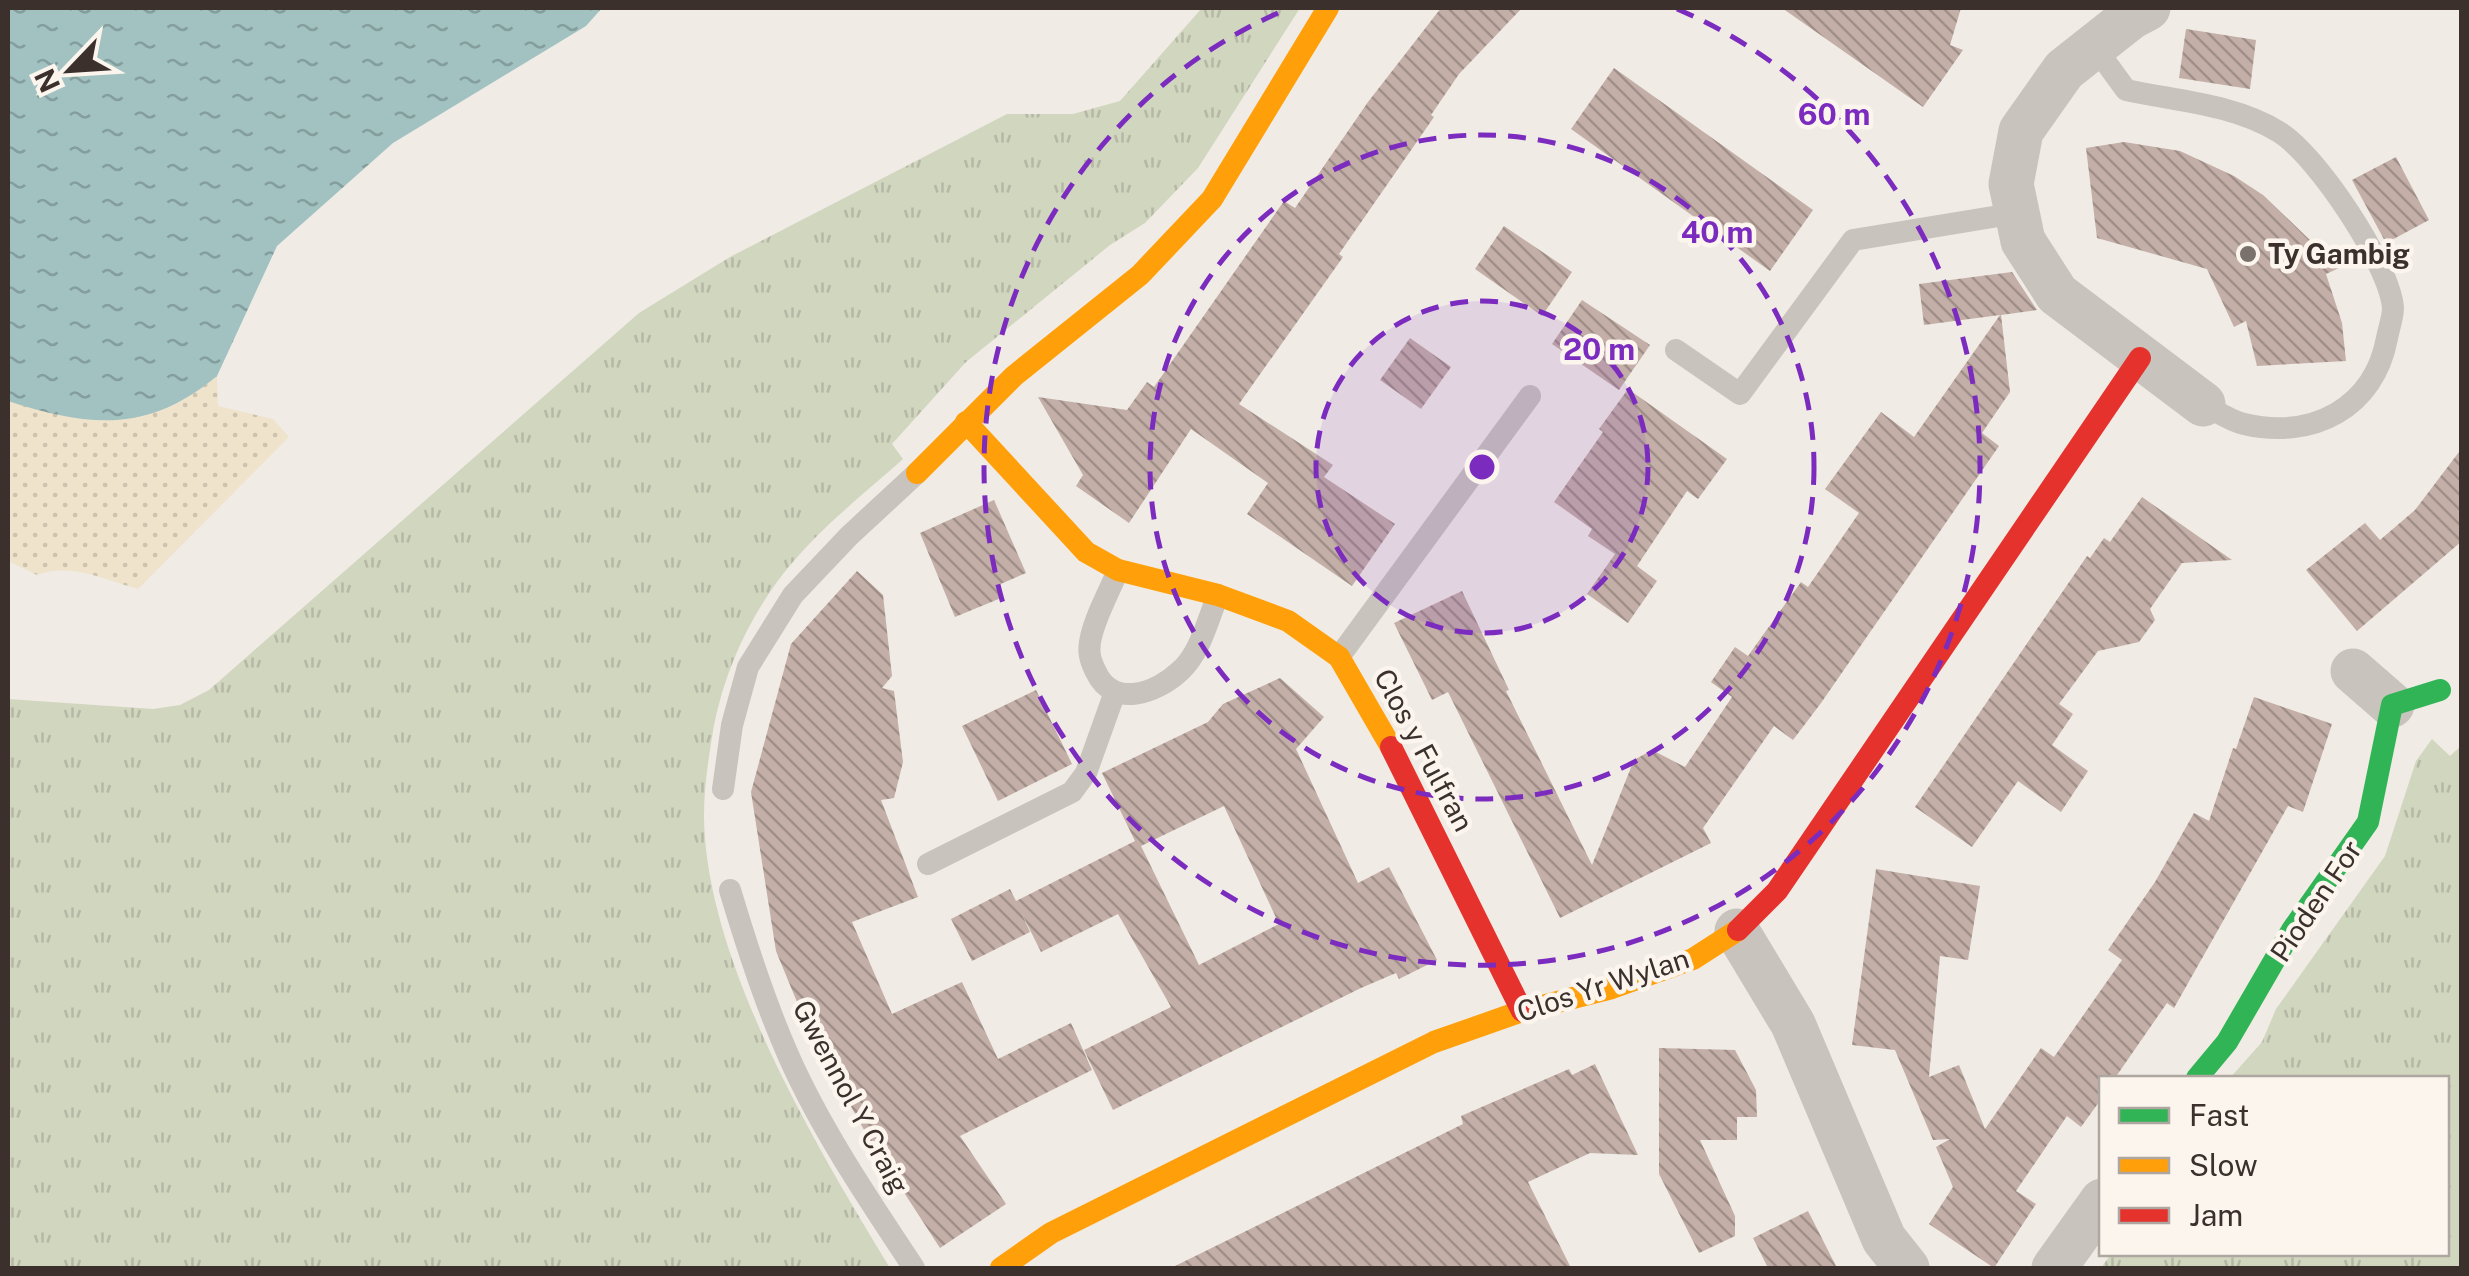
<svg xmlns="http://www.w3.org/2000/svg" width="2469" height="1276" font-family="'Public Sans',sans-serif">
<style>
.grass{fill:url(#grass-tufts)}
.sand{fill:url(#sand-dots)}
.water{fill:url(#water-ripples)}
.building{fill:url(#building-back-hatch);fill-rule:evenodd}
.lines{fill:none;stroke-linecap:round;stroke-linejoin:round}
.lane{stroke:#c9c3be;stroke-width:22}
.street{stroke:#c9c3be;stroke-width:45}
.fast{stroke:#30b455;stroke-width:22}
.slow{stroke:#ff9f0a;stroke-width:22}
.jam{stroke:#e5322d;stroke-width:22}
.ring{fill:none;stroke:#7b2cbf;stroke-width:5;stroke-dasharray:18 12}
.poi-dot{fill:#7a716c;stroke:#fbf5ee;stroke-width:4}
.labels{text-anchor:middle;stroke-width:9;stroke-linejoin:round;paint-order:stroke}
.poi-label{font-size:28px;font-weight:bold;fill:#3b302b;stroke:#fbf5ee;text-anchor:start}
.street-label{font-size:28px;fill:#3b302b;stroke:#fbf5ee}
.centre{fill:#7b2cbf;stroke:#fbf5ee;stroke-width:5}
.ring-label{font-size:30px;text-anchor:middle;font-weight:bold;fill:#7b2cbf;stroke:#fbf5ee;stroke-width:9;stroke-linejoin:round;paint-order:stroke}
</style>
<defs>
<pattern id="grass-tufts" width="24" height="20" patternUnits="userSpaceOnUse" patternTransform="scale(2.5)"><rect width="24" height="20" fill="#d1d6bf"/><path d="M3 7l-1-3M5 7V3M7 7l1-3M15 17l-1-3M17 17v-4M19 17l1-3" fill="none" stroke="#b4b8a4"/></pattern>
<pattern id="sand-dots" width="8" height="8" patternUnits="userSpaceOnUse" patternTransform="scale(2.5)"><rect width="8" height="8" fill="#efe3cc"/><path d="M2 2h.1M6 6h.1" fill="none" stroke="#cec3af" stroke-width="1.8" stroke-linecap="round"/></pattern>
<pattern id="water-ripples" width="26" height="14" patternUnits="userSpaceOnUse" patternTransform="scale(2.5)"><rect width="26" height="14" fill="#a1c2c1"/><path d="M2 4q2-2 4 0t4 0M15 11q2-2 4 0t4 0" fill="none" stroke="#849e9d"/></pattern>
<pattern id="building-back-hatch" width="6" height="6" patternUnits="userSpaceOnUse" patternTransform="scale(2.5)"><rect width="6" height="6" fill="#c3afa7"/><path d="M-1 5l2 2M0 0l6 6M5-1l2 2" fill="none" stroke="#a08f88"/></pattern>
</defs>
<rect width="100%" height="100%" fill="#f0ebe5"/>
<g class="grass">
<path d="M 1202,8 L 1300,8 L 1198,168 L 1145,223 L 1110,245 L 966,362 L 892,444 L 903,459 C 866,492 825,524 792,563 C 753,609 726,666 714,725 C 709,755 704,785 704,816 C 705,961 816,1146 890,1268 L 8,1268 L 8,699 L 153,709 L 180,705 L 209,690 L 639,313 L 730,257 L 1007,114 L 1073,114 L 1120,101 Z"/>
<polygon points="2432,739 2450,756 2461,746 2461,1268 2101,1268 2111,1254 2446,1254 2446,1078 2230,1078 2262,1042 2276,1009 2385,856 2416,761"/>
</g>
<path class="sand" d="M 8,25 L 217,376 L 218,406 L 273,419 L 289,437 L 138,589 C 104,580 72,562 37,575 L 8,561 Z"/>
<path class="water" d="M 8,8 L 602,8 L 586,26 L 393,143 L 277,246 L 217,376 C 147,434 89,427 8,401 Z"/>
<g class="building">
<polygon points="1441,8 1522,8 1459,74 1431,115 1434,117 1339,254 1343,257 1239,404 1333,465 1324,477 1395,524 1352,586 1247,514 1268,483 1191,429 1129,523 1076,486 1083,475 1038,397 1127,410 1147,382 1154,387 1284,201 1295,208 1368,102"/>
<polygon points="1782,8 1961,8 1950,45 1963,50 1923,107"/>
<polygon points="2186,29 2256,40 2250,89 2179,78"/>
<polygon points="1614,68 1813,210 1770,271 1571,129"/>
<polygon points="2124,142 2180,151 2234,176 2263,195 2339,268 2326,274 2342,323 2346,361 2257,366 2246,321 2234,327 2207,269 2097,238 2086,148"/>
<polygon points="2396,157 2429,220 2386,243 2352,180"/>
<polygon points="1504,226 1572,272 1542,316 1475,269"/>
<polygon points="2012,272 2037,310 2001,315 2010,392 1982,433 1999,446 1821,703 1793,740 1774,726 1703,828 1711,843 1560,918 1448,692 1432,700 1394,623 1462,591 1509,690 1506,691 1592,865 1634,760 1652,750 1685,767 1732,697 1711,682 1735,647 1748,656 1801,582 1808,587 1859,513 1825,489 1881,412 1914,437 2000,315 1924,325 1919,284"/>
<polygon points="1582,300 1650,345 1619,390 1552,344"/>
<polygon points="1410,338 1451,367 1421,409 1380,380"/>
<polygon points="1628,389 1727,459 1698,499 1687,491 1637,566 1657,581 1628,623 1587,594 1615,554 1588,536 1592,529 1554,502 1603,432 1599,429"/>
<polygon points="2462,448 2462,541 2357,631 2306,570 2365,523 2380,540 2415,510"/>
<polygon points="2142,497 2232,560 2182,563 2150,609 2155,620 2139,642 2098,651 2059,704 2073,714 2052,745 2088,771 2061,812 2018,781 1972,847 1915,807 2087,556 2090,558 2104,538 2110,542"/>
<polygon points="994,500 1026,573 996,586 1001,598 955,617 920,533"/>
<polygon points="857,571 883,595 892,676 882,688 894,691 903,762 894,798 881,800 918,897 852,922 892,1014 962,982 998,1059 1071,1023 1092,1070 960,1136 1006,1204 940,1248 868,1137 809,1031 776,951 751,792 791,644"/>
<path d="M 1280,678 L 1324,717 L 1296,749 L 1358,883 L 1389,867 L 1437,960 L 1399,979 L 1396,973 L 1361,988 L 1113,1110 L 1084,1050 L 1171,1007 L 1118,914 L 1041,952 L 1021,912 L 1030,932 L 972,961 L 951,919 L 1010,889 L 1016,901 L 1135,841 L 1102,773 L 1208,722 L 1223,704 ZM 1224,806 L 1279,924 L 1199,965 L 1141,846 Z"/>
<polygon points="1036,690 1072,764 998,801 962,726"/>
<polygon points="2254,697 2332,724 2303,812 2288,806 2174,1008 2167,1003 2115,1078 2102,1078 2102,1098 2081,1127 2067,1116 2016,1191 2036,1204 1994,1268 1929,1224 1953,1187 1936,1147 1950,1139 1933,1140 1895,1050 1852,1045 1876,869 1980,886 1968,960 1940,956 1929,1077 1959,1065 1985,1129 2041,1048 2054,1057 2122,960 2108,950 2155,882 2194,813 2209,821 2233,748 2236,749"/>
<polygon points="1659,1048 1735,1050 1756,1090 1757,1117 1737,1117 1737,1140 1700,1140 1735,1216 1735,1236 1699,1253 1659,1174"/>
<polygon points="1595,1064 1638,1155 1590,1153 1528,1182 1571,1268 1171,1268 1463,1124 1461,1116 1569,1069 1572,1075"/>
<polygon points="1808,1211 1837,1268 1768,1268 1753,1238"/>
</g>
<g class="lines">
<g class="lane">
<path d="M 2094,46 L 2126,90 C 2176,101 2234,104 2279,132 C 2316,154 2390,265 2393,308 C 2393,317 2389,328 2387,338 C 2374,408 2313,440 2244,424 C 2230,421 2216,411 2203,404"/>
<polyline points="1676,350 1740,394 1853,240 2017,213"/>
<path d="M 1118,570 C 1109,593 1094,618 1090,642 C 1088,654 1091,662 1096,672 C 1113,709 1157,693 1180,671 C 1200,654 1208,619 1218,595"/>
<polyline points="1339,657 1530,396"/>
<polyline points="723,789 732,725 748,667 793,595 849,536 917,473"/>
<polyline points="928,864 1072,792 1086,773 1115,692"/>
<path d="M 730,890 C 747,947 765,1003 789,1057 C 822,1131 869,1200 914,1268"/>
</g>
<g class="street">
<polyline points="2148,8 2131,17 2064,70 2021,131 2011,184 2023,241 2057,294 2203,404"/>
<polyline points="2353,671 2392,705"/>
<polyline points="1737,931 1793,1024 1884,1239 1907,1268"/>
<polyline points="2054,1268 2102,1201"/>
</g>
<polyline class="fast" points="2197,1078 2227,1042 2292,930 2368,822 2392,705 2440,690"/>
<g class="slow">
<polyline points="966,422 1086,552 1118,570 1218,595 1288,621 1339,657 1391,747"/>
<polyline points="917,473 1014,376 1140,275 1212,199 1328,8"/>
<polyline points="1001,1268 1051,1233 1434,1042 1522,1011 1612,988 1693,959 1738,930"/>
</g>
<g class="jam">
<polyline points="1391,747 1522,1011"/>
<polyline points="1738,930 1777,891 2140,358"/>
</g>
</g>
<circle cx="1482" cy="467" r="166" fill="#7b2cbf" fill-opacity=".12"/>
<g class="ring">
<circle cx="1482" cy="467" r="166"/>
<circle cx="1482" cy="467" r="332"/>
<path d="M1677 9A498 498 0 1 1 1287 9"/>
</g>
<circle class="poi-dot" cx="2248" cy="254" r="10"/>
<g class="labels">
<g class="poi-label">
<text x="2268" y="264">Ty Gambig</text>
</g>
<g class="street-label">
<text transform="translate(1424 750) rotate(62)" y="10">Clos y Fulfran</text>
<text transform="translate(2316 901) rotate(-56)" y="10">Pioden For</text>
<text transform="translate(1603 985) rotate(-18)" y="10">Clos Yr Wylan</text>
<text transform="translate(851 1097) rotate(62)" y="10">Gwennol Y Craig</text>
</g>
</g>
<circle cx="1482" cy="467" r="15" class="centre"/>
<g class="ring-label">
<text x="1834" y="125">60 m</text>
<text x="1717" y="243">40 m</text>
<text x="1599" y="360">20 m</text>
</g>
<rect width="2469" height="1276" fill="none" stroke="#3b302b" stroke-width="20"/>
<rect x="2099" y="1076" width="350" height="180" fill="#fbf5ee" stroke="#aea6a0" stroke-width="2.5"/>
<rect x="2119" y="1108" width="50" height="15" fill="#30b455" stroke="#aea6a0" stroke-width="2.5"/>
<text x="2189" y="1126" font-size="30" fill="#3b302b">Fast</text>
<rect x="2119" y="1158" width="50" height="15" fill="#ff9f0a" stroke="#aea6a0" stroke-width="2.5"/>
<text x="2189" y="1176" font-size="30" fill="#3b302b">Slow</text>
<rect x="2119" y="1208" width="50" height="15" fill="#e5322d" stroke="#aea6a0" stroke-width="2.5"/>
<text x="2189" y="1226" font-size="30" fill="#3b302b">Jam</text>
<g transform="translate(70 70) rotate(245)" stroke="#fbf5ee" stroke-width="8" paint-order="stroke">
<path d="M0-8L18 38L0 25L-18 38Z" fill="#3b302b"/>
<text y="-15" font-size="28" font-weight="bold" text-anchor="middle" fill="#3b302b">N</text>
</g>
</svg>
